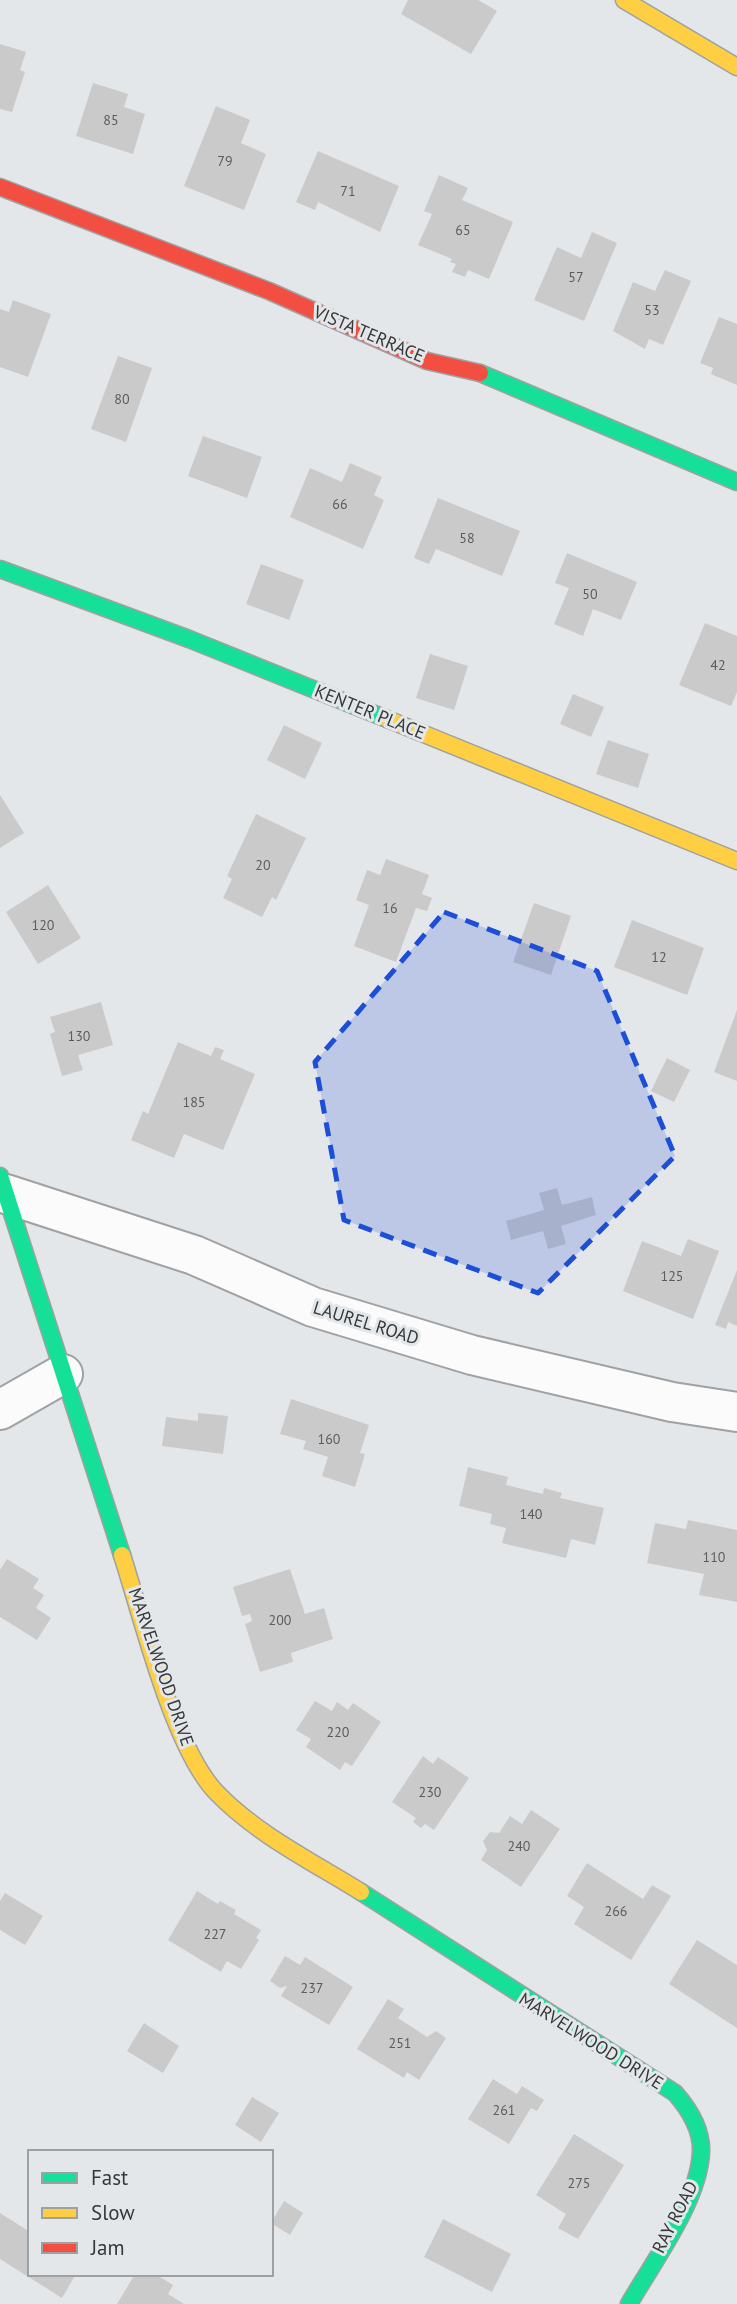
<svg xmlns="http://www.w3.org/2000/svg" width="737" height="2304" font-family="'PT Sans',sans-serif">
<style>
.building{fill:#cacaca}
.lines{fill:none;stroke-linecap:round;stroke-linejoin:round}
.street-casing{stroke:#9fa1a2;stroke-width:42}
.fast-casing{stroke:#9fa1a2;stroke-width:19}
.slow-casing{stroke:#9fa1a2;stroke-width:19}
.jam-casing{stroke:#9fa1a2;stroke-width:19}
.street{stroke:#fbfbfc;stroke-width:38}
.fast{stroke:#16e098;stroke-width:16}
.slow{stroke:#ffcf43;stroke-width:16}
.jam{stroke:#f24e42;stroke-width:16}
.marked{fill:#1d4ed8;fill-opacity:0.2;stroke:#1d4ed8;stroke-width:5;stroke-dasharray:14 9;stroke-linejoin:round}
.labels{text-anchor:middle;stroke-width:6;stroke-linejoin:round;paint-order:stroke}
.number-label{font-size:14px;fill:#5c5c5d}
.street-label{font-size:18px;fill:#373839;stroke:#e3e7ea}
</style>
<rect width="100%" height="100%" fill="#e4e7e9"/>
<g class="building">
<polygon points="408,0 478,0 497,11 471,54 401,14"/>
<polygon points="0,44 26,52 20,70 25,72 12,112 0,109"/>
<polygon points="93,83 128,94 124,107 145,114 133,154 76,136"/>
<polygon points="216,106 250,120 241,143 266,154 244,210 184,186"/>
<polygon points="318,151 399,186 380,232 318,202 315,210 296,202"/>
<polygon points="439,175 468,188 462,200 513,222 489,279 468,270 465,277 452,272 456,264 450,262 452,259 418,245 432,214 424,211"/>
<polygon points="592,232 617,243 584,321 534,300 557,247 581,258"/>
<polygon points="665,270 691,281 663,345 649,339 645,349 613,331 633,282 655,291"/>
<polygon points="13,300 51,314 28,377 0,367 0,309 9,312"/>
<polygon points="719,317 737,324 737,385 711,374 713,368 700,363"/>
<polygon points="118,356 152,368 126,442 91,429"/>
<polygon points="203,436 262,457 247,498 188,476"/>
<polygon points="350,463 382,477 374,495 384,500 363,549 290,517 310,468 342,482"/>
<polygon points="438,498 520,531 502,576 436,549 429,564 414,558"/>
<polygon points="567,553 637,582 621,620 593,609 583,636 554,624 569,588 555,583"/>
<polygon points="261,564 304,580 289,620 246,604"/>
<polygon points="705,623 737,636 737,692 731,706 679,685"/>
<polygon points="430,654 468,666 454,710 416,698"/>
<polygon points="573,694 604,707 591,737 560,724"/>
<polygon points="284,725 322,743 305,779 267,760"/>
<polygon points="608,740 649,754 638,788 596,774"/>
<polygon points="0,795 24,833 0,848"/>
<polygon points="256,814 306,838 276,900 272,897 262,917 223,898 232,879 227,876"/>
<polygon points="386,859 429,875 422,894 432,898 427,911 416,908 396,962 354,946 369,905 356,900 367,870 380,875"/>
<polygon points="48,885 81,938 38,964 6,912"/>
<polygon points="534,903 571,916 551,975 513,962"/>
<polygon points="632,920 704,948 687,995 614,967"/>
<polygon points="101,1002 113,1045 78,1055 83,1070 62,1076 50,1034 55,1032 50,1017"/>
<polygon points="737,1010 737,1081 714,1072"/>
<polygon points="178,1042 211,1056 215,1047 224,1050 220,1059 255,1074 223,1150 184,1134 174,1158 131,1140 143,1111 148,1114"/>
<polygon points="667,1058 690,1070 674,1102 651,1091"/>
<polygon points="557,1188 562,1205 592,1197 596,1215 561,1226 566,1244 548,1249 543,1231 511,1240 506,1221 544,1210 539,1193"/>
<polygon points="688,1239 719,1251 693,1319 623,1291 642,1241 681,1256"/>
<polygon points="737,1270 737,1326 728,1322 726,1329 715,1325"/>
<polygon points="291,1399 369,1425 360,1453 365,1454 355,1487 322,1476 328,1457 303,1449 306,1441 280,1434"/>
<polygon points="198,1413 228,1416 223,1454 162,1446 166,1417 198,1421"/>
<polygon points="468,1467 508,1477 506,1485 543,1494 544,1488 562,1493 560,1498 604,1508 595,1545 571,1539 566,1558 502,1543 506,1528 490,1524 492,1514 459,1506"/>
<polygon points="688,1520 737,1530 737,1602 699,1595 704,1574 647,1563 655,1523 686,1529"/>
<polygon points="7,1559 39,1579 33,1588 44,1595 36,1608 51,1618 37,1640 0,1617 0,1570"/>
<polygon points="290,1569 305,1614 324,1608 333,1639 291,1653 293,1662 260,1672 245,1624 252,1621 250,1614 242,1616 233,1587"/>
<polygon points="315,1701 332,1711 337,1702 348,1710 353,1703 381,1722 352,1766 345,1762 340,1770 306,1747 311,1739 296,1730"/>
<polygon points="423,1756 433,1764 438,1757 469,1778 434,1830 425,1824 421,1828 413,1822 416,1818 392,1802"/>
<polygon points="531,1810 560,1829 521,1887 481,1860 487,1850 483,1841 490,1832 499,1833 510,1816 522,1824"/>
<polygon points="587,1863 643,1899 652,1885 671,1896 631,1960 574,1924 584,1907 567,1896"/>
<polygon points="197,1891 218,1904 220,1901 236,1910 234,1914 261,1930 256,1938 259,1940 241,1969 227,1961 221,1972 168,1940"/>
<polygon points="5,1893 43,1916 25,1945 0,1930 0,1901"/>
<polygon points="697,1940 737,1965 737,2028 669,1984"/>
<polygon points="285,1956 300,1965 305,1957 353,1987 329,2025 281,1996 287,1986 280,1988 270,1981"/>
<polygon points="388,1999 404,2009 398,2018 427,2037 436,2031 446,2038 419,2080 407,2072 404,2078 357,2049"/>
<polygon points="144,2023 179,2046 163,2073 127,2051"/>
<polygon points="493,2079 517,2094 522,2086 544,2100 537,2111 531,2108 509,2144 468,2119"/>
<polygon points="252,2097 279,2113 261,2142 235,2125"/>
<polygon points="574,2134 624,2165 578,2239 558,2228 566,2214 536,2195"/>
<polygon points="284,2201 303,2213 290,2235 271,2223"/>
<polygon points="0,2213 30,2232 30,2274 76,2274 62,2298 0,2259"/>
<polygon points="443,2219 511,2254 492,2292 424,2257"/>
<polygon points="135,2274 155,2274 173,2285 168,2294 184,2304 117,2304"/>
</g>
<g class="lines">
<defs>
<g id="street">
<polyline points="6,1194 194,1255 313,1307 472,1355 672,1402 737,1412"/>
<polyline points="0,1410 63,1374"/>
</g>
<g id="fast">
<polyline points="480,373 737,482"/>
<polyline points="0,569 189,639 387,719"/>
<polyline points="0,1176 122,1555"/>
<path d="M 361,1892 L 675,2093 C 689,2109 702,2129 701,2152 C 699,2201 653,2262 629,2304"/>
</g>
<g id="slow">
<polyline points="624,0 737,67"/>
<polyline points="387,719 737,861"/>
<path d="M 122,1555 C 142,1617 173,1747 216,1792 C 256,1834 313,1862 361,1892"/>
</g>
<polyline id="jam" points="0,187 269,291 427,361 480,373"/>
</defs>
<use href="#street" class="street-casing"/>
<use href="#fast" class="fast-casing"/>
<use href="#slow" class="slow-casing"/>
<use href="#jam" class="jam-casing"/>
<use href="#street" class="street"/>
<use href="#fast" class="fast"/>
<use href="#slow" class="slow"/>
<use href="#jam" class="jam"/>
</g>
<path class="marked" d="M 444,912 L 597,971 L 675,1156 L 538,1293 L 344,1220 L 315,1062 Z"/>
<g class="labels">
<g class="number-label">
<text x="111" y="125">85</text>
<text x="225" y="166">79</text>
<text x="348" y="196">71</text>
<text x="463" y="235">65</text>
<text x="576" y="282">57</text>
<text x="652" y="315">53</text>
<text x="122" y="404">80</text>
<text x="340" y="509">66</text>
<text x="467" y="543">58</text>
<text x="590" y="599">50</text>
<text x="718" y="670">42</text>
<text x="263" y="870">20</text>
<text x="390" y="913">16</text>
<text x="43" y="930">120</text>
<text x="659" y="962">12</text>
<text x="79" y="1041">130</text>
<text x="194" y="1107">185</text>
<text x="672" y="1281">125</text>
<text x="329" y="1444">160</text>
<text x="531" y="1519">140</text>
<text x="714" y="1562">110</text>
<text x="280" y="1625">200</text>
<text x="338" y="1737">220</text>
<text x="430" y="1797">230</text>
<text x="519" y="1851">240</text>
<text x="616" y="1916">266</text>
<text x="215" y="1939">227</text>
<text x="312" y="1993">237</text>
<text x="400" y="2048">251</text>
<text x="504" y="2115">261</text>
<text x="579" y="2188">275</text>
</g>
<g class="street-label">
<text transform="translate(369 334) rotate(23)" y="6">VISTA TERRACE</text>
<text transform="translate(370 712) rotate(22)" y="6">KENTER PLACE</text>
<text transform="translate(366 1323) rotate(17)" y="6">LAUREL ROAD</text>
<text transform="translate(161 1667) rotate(71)" y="6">MARVELWOOD DRIVE</text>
<text transform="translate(591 2041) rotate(32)" y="6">MARVELWOOD DRIVE</text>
<text transform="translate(675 2217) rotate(-63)" y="6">RAY ROAD</text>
</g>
</g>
<rect x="28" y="2150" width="245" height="126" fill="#e3e7ea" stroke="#9ea1a3" stroke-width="2"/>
<rect x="42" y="2173" width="35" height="10" fill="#16e098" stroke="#9ea1a3" stroke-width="2"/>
<text x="91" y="2185" font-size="21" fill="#373839">Fast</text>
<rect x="42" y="2208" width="35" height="10" fill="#ffcf43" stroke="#9ea1a3" stroke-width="2"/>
<text x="91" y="2220" font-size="21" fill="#373839">Slow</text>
<rect x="42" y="2243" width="35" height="10" fill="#f24e42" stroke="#9ea1a3" stroke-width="2"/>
<text x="91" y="2255" font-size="21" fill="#373839">Jam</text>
</svg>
